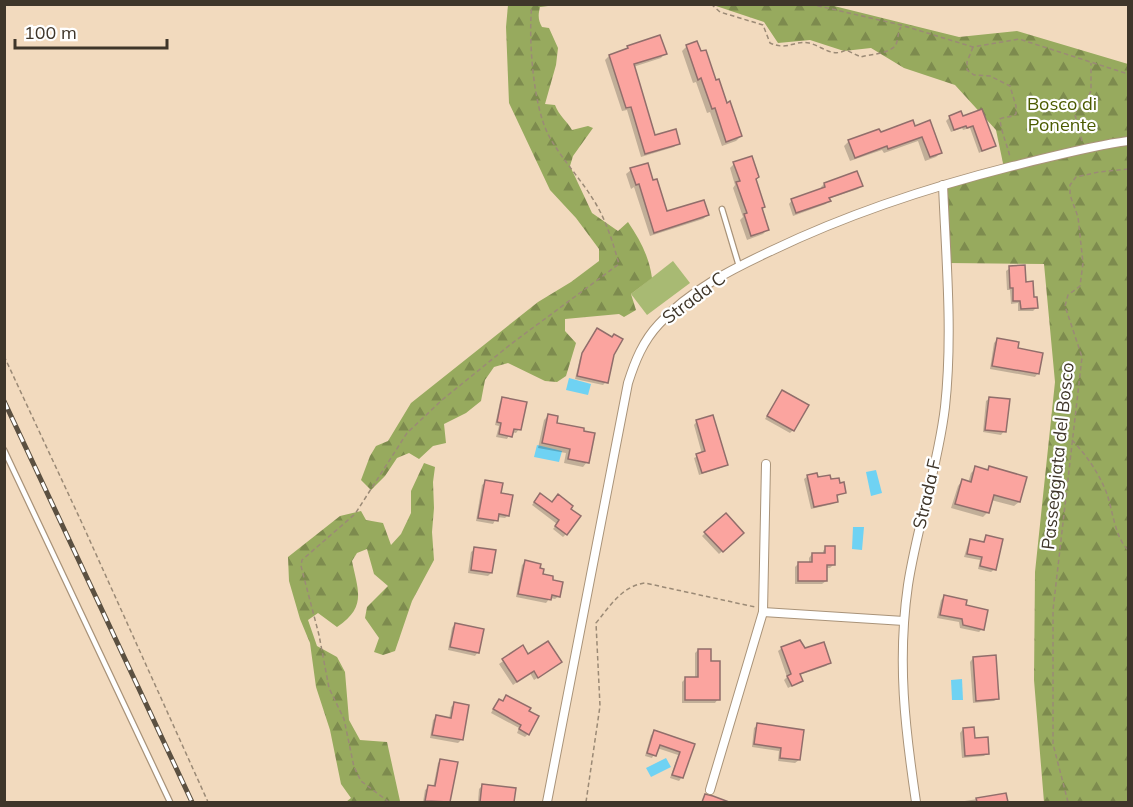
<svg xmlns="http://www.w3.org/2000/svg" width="1133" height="807" font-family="Mulish,sans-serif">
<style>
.grass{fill:#a8ba73}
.forest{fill:url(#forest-firs)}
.water{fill:#6fd2f3}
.shadow{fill:#0003}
.building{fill:#fba49f;stroke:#916e6b;stroke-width:1.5}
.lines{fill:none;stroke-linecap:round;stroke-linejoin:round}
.lane-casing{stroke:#a99379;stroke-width:7}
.street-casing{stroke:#a99379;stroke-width:10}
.path{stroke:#9b8a76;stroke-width:1.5;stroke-dasharray:4.5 3;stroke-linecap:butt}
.lane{stroke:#fff;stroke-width:4.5}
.street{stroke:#fff;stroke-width:8}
.rail-casing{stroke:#5b5041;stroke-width:5}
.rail{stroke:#fff;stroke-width:3;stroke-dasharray:9;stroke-linecap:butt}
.labels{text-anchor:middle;stroke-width:4.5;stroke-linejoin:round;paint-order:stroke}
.park-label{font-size:18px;fill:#4b5b00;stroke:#fff}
.street-label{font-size:18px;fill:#3f362a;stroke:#fff}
</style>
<defs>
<pattern id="forest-firs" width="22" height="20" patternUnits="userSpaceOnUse" patternTransform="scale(1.5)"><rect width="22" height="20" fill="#97aa5e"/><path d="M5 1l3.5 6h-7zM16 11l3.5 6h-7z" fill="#7d8b4e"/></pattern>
</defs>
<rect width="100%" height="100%" fill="#f2dabe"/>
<polygon class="grass" points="673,261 690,283 647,315 631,294"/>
<g class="forest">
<polygon points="717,4 830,5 959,37 1017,31 1128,64 1128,802 1044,802 1034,680 1035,572 1055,382 1044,264 948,263 943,185 1004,168 996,130 955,85 904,68 871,48 844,51 810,40 778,43 764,22 716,6"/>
<path d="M 508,5 L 556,5 L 540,7 C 538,15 538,20 542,27 L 549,28 L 558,48 L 556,65 L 545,104 L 555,105 C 559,116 567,121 572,130 L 588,126 L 593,128 L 573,156 L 570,166 L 592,213 L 618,231 L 628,222 C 640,240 649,256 652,278 L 631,294 L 636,310 L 624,317 L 619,314 L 565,319 L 565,331 L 576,343 L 566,376 L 557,382 L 545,381 L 508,363 L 494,367 L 485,380 L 481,401 L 466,413 L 444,424 L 446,443 L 433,446 L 419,459 L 409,453 L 397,458 L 385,476 L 371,490 L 361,480 L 370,456 L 376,446 L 388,441 L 411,403 L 538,302 L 571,282 L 599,261 L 599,249 L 576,218 L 550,190 L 509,103 L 506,27 Z"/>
<path d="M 424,463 L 435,467 L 433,482 L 434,508 L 432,532 L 434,560 L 412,601 L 395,651 L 383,655 L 374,652 L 379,638 L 365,618 L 367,607 L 388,586 L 374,574 L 367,549 L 357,553 L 352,561 C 358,591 367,607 337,627 L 318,613 L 308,620 L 317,646 L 337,657 L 345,672 L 349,720 L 360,740 L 387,742 L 400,801 L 394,802 L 346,802 L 351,798 L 341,784 L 330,730 L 316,687 L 310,643 L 300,619 L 289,581 L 288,557 L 340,516 L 361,511 L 366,520 L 383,523 L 391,545 L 401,534 L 411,513 L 411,491 Z"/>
</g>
<g class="water">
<polygon points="569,378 591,384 588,395 566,390"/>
<polygon points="537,445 562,451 559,462 534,457"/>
<polygon points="876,470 882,493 871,496 866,472"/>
<polygon points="853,527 864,527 862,550 852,549"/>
<polygon points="962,679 963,700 952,700 951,680"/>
<polygon points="666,758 671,767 651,777 646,768"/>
</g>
<g class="shadow">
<polygon points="687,46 715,82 741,136 736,141 722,146 710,112 707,113 696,82 693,83 682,51"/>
<polygon points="628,47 665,53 661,58 633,67 654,137 678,143 674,147 641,157 627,110 622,111 605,60 609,56 624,52"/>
<polygon points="981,111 994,145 979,153 970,128 963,130 962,128 951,132 946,121 950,117 962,118"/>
<polygon points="914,128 940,153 936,157 925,161 918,141 884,153 882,150 850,161 844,146 849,141"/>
<polygon points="734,164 755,180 761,209 768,229 763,234 747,240 740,220 743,217 733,188 735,185 730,168"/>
<polygon points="631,170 666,213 708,215 703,219 650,236 634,187 631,189 626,174"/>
<polygon points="824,184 861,185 858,189 828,199 826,204 793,216 789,204 792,200 822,190 821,187"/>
<polygon points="1010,268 1024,283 1036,308 1033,311 1018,311 1018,303 1011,304 1010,290 1007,290 1006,271"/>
<polygon points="594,333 613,354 606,382 603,385 575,379 580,358"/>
<polygon points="998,339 1016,349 1038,373 1035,377 990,369 994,343"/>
<polygon points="782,392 793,430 790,433 765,419"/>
<polygon points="990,398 1004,431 1001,435 983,432 986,401"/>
<polygon points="503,399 519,429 516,433 511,432 507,439 496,437 499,426 495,425 500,402"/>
<polygon points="548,416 587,462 583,467 564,463 566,453 538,448 544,420"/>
<polygon points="697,421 727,464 723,467 699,475 694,458 702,454 694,425"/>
<polygon points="990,467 1025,478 1019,502 1014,506 991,500 987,513 983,517 951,508 958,486 962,481 968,483 971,473 976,468 986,471"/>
<polygon points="808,476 830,481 844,492 836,497 837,501 833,504 811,509 804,479"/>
<polygon points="486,482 499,494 508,515 505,518 497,517 493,524 476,521 482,485"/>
<polygon points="537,498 551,504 566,534 563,537 553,529 557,524 532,505"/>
<polygon points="726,515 742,533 719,554 702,536"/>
<polygon points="987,537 995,569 991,572 978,569 980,560 964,557 968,544 971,541 982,543"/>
<polygon points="826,547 833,565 830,568 826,568 826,581 822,584 795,584 795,567 799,563 809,563 809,558 812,554 823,554 823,551"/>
<polygon points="475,549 491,573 488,576 468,573 471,552"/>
<polygon points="525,562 541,575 559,596 555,599 550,598 546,603 516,597 522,565"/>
<polygon points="944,597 964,607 982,629 979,632 960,628 959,622 937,618 941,600"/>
<polygon points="455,624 478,652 475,656 448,650 452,628"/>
<polygon points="522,648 528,656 557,665 534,680 530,673 513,685 499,664"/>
<polygon points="782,648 804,650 829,663 826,666 799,675 802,681 788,688 784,680 787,677 778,651"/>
<polygon points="698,650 709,662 718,699 715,703 682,703 682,682 685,679 695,679 695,653"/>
<polygon points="973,658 998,698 994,701 973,703 970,662"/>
<polygon points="506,697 527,711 528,734 525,737 517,733 519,728 491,713 496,704 499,701 502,702"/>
<polygon points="454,704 461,740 458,743 430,738 433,720 436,717 449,719 451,707"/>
<polygon points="758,725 799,760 795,763 778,761 779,751 752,747 754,728"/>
<polygon points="963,729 987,753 984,756 962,758 960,733"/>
<polygon points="655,732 693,745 682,777 679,781 670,778 678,755 657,748 652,758 645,756 651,735"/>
<polygon points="441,760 456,763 448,802 423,802 425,790 429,787 433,788 438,763"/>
<polygon points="482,786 514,789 513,802 478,802 479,789"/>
<polygon points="1005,795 1006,802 958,802"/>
</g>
<g class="building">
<polygon points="660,35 667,54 634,64 655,135 676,129 680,144 645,154 631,107 626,108 609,55 628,48 627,46"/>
<polygon points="697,41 701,51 706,50 716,80 719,79 727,103 730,101 742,136 726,142 715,108 712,109 701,78 698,80 686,45"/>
<polygon points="982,109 996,146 982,151 973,126 967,128 966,126 954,130 949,116 961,111 963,116"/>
<polygon points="913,120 915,126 930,120 942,153 930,157 922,137 888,149 887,146 855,158 848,140 879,129 881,132"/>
<polygon points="752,156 759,177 756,179 765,207 762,208 769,230 751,236 744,214 747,213 736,182 740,181 733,162"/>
<polygon points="648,163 653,180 657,179 667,211 704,200 709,215 654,233 639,184 636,185 630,168"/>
<polygon points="857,171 863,186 829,198 831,201 796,213 791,199 825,187 824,183"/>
<polygon points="1025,265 1026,282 1033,281 1034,297 1037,297 1038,308 1021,309 1020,301 1013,301 1013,288 1010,288 1009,266"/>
<polygon points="597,328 612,337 614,334 623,339 614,355 608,383 577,376 582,353"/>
<polygon points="997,338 1019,342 1018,348 1043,353 1039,374 992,366"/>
<polygon points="782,390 809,405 794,431 767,416"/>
<polygon points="502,397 527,402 521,430 514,429 512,437 499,434 501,423 497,422"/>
<polygon points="989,397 1010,399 1006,432 985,430"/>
<polygon points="548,414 558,416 557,423 584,428 584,431 595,433 589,463 568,459 570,449 542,443"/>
<polygon points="713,415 728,465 702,473 696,454 705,451 696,420"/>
<polygon points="975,466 988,470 989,466 1027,477 1020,502 994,495 989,513 955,504 962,479 971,482"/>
<polygon points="817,473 818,477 830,475 831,479 839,478 840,483 844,482 846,493 837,495 838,502 814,507 807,475"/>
<polygon points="485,480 503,483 501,493 513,495 509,516 499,514 498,521 478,518"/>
<polygon points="540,493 552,502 558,494 573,506 571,509 581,516 567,535 555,526 559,520 534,502"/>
<polygon points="726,513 744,533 723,552 704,532"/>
<polygon points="986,535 1003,539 996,570 980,566 982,557 967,554 970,539 984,542"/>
<polygon points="825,546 835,546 835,565 827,565 827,581 798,581 798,562 812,562 812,553 825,553"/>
<polygon points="474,547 496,550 492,573 471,570"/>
<polygon points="525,560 541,564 540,568 544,569 543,574 553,576 553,580 563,582 560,597 552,595 551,600 518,594"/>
<polygon points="944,595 967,600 966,605 988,610 984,630 963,625 962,619 940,615"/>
<polygon points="455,623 484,629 479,653 450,647"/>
<polygon points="800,640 805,648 824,642 831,663 800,674 803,681 792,686 787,676 791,674 781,647"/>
<polygon points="548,641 562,662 538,678 534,671 517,682 502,659 523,645 528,654"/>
<polygon points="698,649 711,649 711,661 720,661 720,700 685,700 685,677 698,677"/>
<polygon points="996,655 999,699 976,701 973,657"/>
<polygon points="506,695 531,708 529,711 539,716 529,735 519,729 521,725 493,709 499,699 503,701"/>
<polygon points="454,702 469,705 463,740 432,735 436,715 451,718"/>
<polygon points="757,723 804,730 800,760 780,758 781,748 754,744"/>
<polygon points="974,727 975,738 988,737 989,754 965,756 963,728"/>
<polygon points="654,730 695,744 683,778 672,775 680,752 660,745 656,756 647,753"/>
<polygon points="440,759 458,762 450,802 425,801 428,785 435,786"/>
<polygon points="482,784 516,788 514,802 480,802"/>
<polygon points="1006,793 1008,802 977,802 976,798"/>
<polygon points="705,794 713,796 729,802 702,802"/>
</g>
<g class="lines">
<defs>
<g id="lane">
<polyline points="722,209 739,266"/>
<polyline points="4,450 170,802"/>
</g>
<g id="street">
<polyline points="763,612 904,621"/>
<polyline points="710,790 763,612 766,464"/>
<path d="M 547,802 L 628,383 C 635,361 643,341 659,324 C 690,290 732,269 773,250 C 850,213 930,187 1013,166 C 1051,157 1090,146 1128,141"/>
<path d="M 916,802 C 905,728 897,661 908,585 C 917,526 938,467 945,407 C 953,334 946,258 943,185"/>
</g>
</defs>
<use href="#lane" class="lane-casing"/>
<use href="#street" class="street-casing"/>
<g class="path">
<path d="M 711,4 L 720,12 L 763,25 L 770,43 C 788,51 794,40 809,43 C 822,46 832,58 846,50 L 861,57 C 871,54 888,54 895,46 C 899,40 897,33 901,27"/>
<polyline points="810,4 901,25 973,47 1019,39 1128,74"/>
<path d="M 973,47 L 967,62 L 967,70 L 974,75 L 990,76 L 1010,86 L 1016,106 L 1016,114 C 1011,118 1005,116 1000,119 C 1001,132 1007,144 1010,157"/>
<polyline points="1082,141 1075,115 1078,105 1087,99 1091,91 1091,63"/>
<polyline points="4,356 81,521 208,802"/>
<path d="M 1072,440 C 1087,456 1099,473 1107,494 C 1113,512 1115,537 1128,550"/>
<path d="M 389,802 L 361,781 L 354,767 L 344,719 L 329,688 L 319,635 L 301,566 L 302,560 L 355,514 L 407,433 L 442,400 L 511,344 L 619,264 C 613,243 607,223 596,204 C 582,180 562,160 549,136 C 533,107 528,37 532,4"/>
<path d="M 586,802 L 600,706 L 596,623 C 610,606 622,586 645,583 L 755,607"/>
<polyline points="1068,802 1053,744 1053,610 1082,357 1065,306 1068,295 1080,286 1083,263 1078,217 1070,195 1070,185 1076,177 1099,172 1128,169"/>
</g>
<use href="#lane" class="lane"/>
<use href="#street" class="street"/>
<defs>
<polyline id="rail" points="4,401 192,802"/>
</defs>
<use href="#rail" class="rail-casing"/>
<use href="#rail" class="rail"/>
</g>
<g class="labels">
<g class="park-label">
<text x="1062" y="110">Bosco di<tspan x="1062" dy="21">Ponente</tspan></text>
</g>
<g class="street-label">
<text transform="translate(694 298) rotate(-37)" y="6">Strada C</text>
<text transform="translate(1058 456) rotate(-84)" y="6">Passeggiata del Bosco</text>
<text transform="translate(927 494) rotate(-77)" y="6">Strada F</text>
</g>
</g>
<rect width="1133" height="807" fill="none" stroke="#3f362a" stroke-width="12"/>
<path d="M15 39v9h152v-9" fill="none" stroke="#3f362a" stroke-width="3"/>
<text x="24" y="39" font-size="18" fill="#3f362a" stroke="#ffffff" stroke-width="4.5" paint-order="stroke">100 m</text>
</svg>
